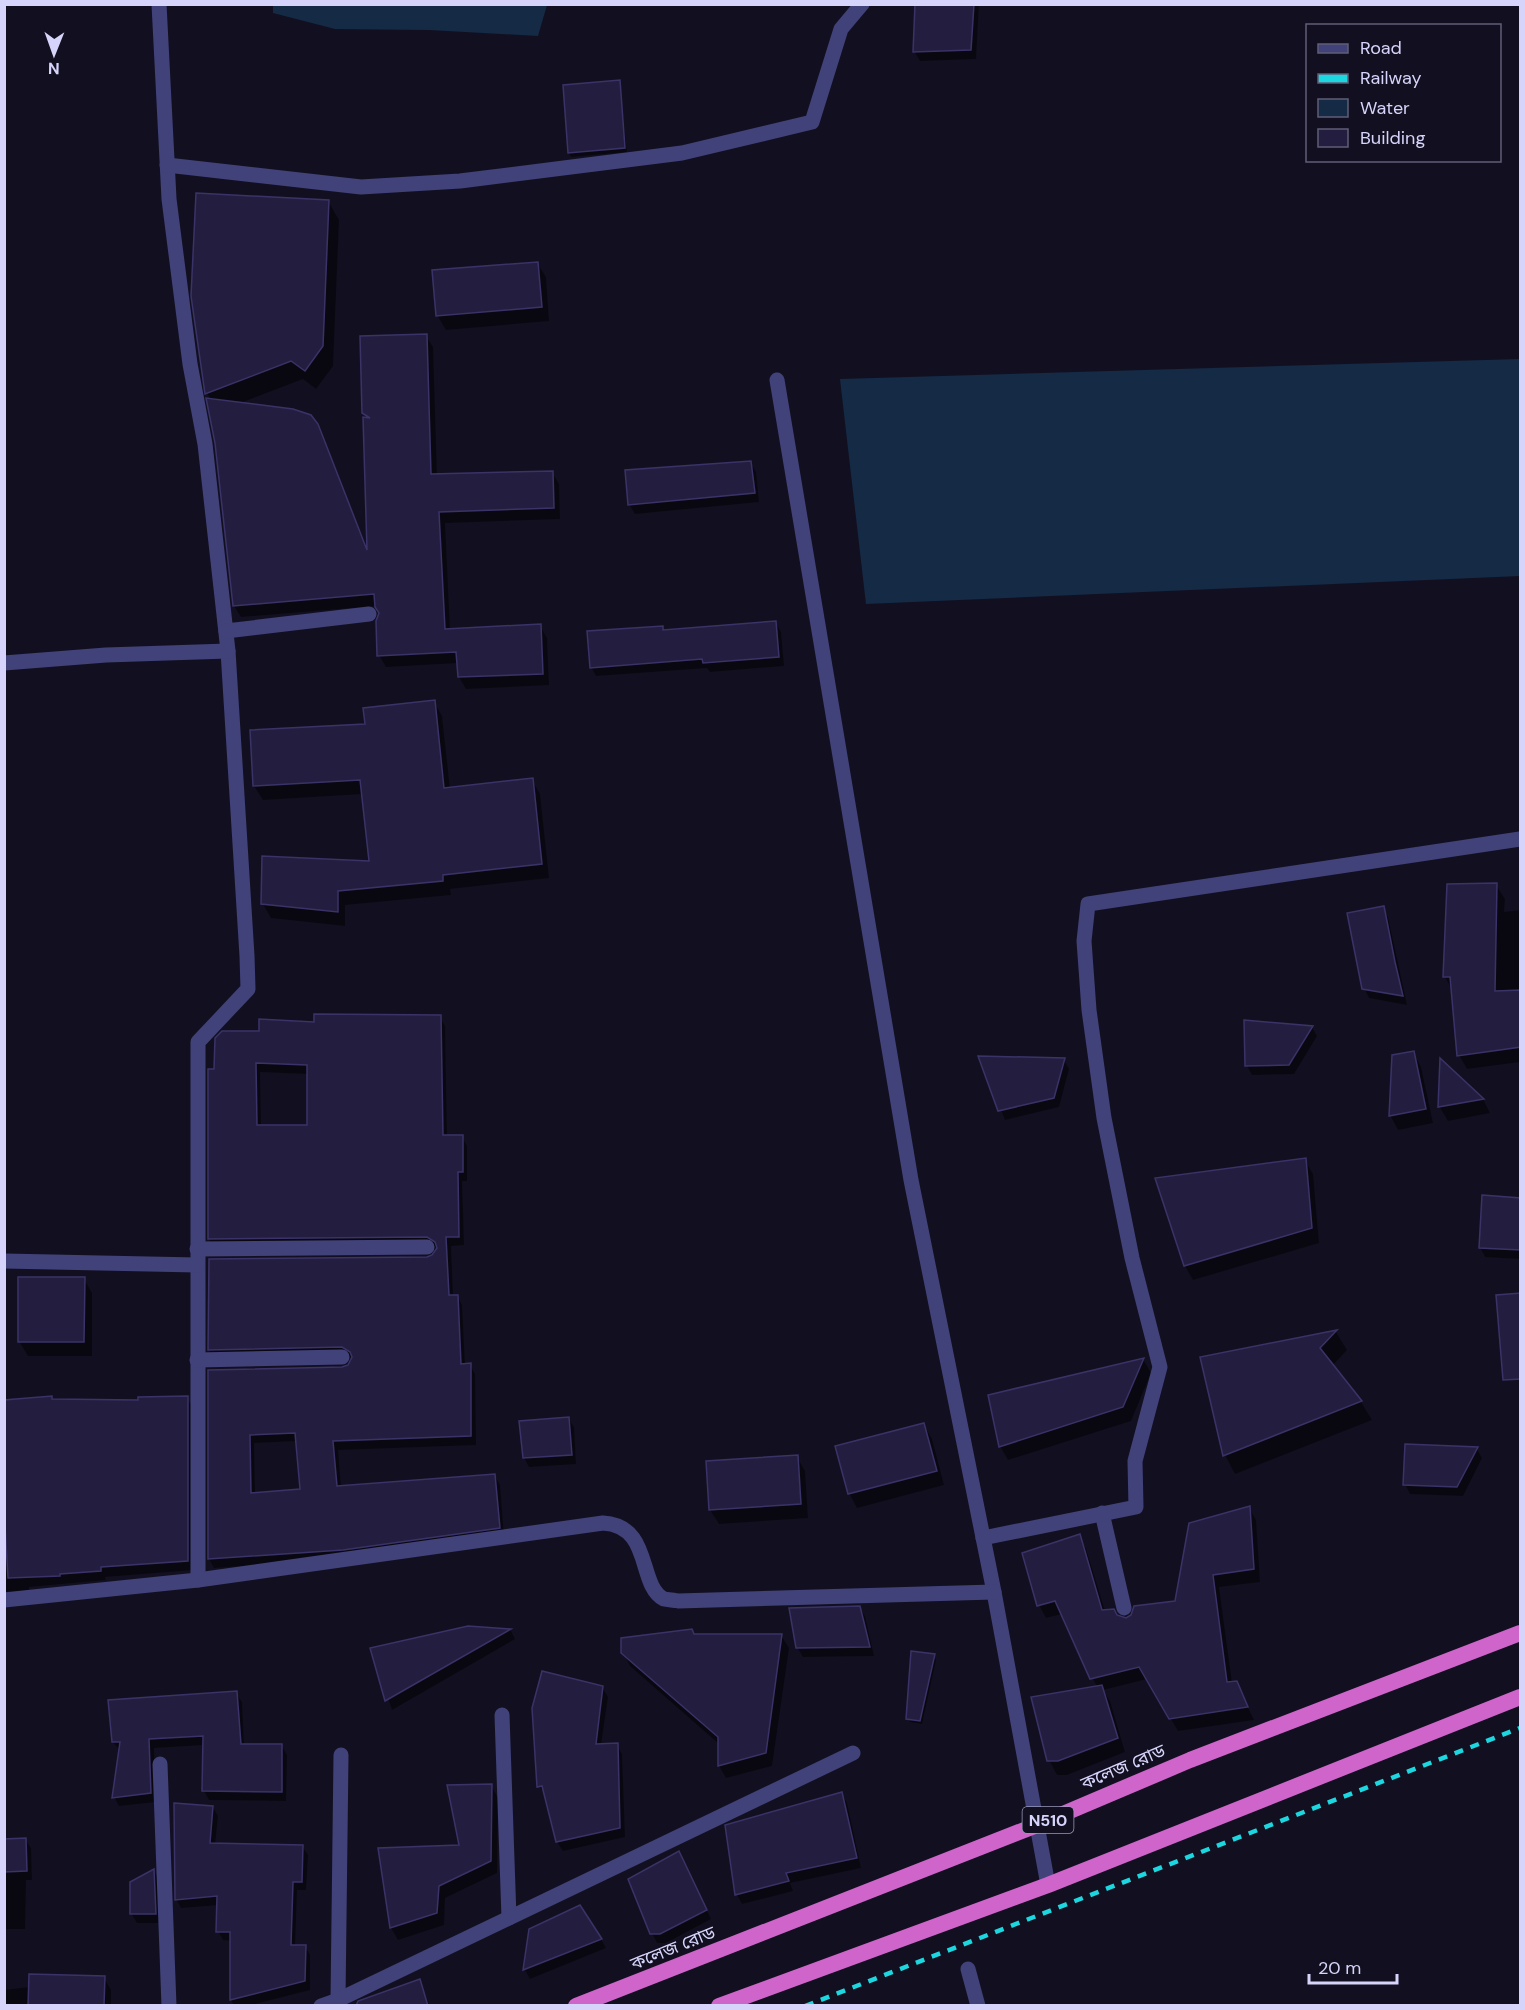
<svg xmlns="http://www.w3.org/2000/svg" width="1525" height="2010" font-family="'DM Sans','Noto Sans Bengali',sans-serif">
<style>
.water{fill:#152a45}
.shadow{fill:#0007;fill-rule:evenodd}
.building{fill:#231e3f;stroke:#3a3368;stroke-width:1.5;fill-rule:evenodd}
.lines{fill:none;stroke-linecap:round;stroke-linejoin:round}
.service{stroke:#41427a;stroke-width:15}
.minor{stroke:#41427a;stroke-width:15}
.trunk{stroke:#cf64cb;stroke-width:16}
.rail{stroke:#1cd7df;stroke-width:4.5;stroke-dasharray:9 8;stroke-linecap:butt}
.labels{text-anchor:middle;stroke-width:5;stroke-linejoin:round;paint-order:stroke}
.shield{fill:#121020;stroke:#9b99b9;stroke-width:1.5}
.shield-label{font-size:16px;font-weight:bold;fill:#d6d4fa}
.street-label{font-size:18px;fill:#d6d4fa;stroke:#121020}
</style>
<rect width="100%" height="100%" fill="#121020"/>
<g class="water">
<polygon points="273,5 273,4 547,5 538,36 429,30 335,29 273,13"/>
<polygon points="1520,359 1520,576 866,604 840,379"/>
</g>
<g class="shadow">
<polygon points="916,4 979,4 976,59 920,61 914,51"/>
<polygon points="619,81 627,152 571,157 569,153"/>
<polygon points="328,201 339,220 333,366 316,389 303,379 240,403 317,425 368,550 368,419 364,412 426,336 433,347 437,476 552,472 559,484 560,519 445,523 450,630 540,626 547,638 549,685 466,689 459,677 459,663 386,667 379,655 380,613 376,606 241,617 234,606 211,400 207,393"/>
<polygon points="537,263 546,277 549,321 446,330 437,315"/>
<polygon points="750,462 756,472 759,502 635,514 629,504"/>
<polygon points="776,623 781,632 784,666 710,672 707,668 596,676 591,667 662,627 665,632"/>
<polygon points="434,702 442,716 450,789 532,780 540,794 549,878 450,889 451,895 345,905 345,926 271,918 263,904 370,862 363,794 263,800 254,786 366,725"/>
<polygon points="1496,885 1505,899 1504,912 1520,910 1520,1062 1467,1069 1459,1055 1453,991 1445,977"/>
<polygon points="1383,908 1388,917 1407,1005 1369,998 1364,988"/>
<path d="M 440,1017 L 445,1026 L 447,1137 L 462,1137 L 467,1146 L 467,1181 L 462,1181 L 464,1245 L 451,1246 L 453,1296 L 457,1296 L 462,1305 L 465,1365 L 470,1365 L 475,1374 L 476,1445 L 338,1450 L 341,1487 L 495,1476 L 500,1485 L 504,1537 L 349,1558 L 214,1568 L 209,1559 L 209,1371 L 343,1368 L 351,1363 L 353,1357 L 214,1359 L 209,1350 L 433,1256 L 438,1248 L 433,1246 L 214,1248 L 209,1239 L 216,1070 L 260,1032 L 316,1023 ZM 260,1072 L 309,1074 L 309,1126 L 261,1126 ZM 297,1441 L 301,1490 L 255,1494 L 254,1443 Z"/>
<polygon points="1312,1027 1317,1036 1294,1074 1252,1075 1247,1066"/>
<polygon points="1413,1052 1421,1067 1433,1123 1398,1130 1390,1115"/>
<polygon points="980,1057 1064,1060 1069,1069 1059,1107 1005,1120"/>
<polygon points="1441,1062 1483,1099 1490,1113 1448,1121 1439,1106"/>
<polygon points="1305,1160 1313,1174 1319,1243 1193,1280 1185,1266 1157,1179"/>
<polygon points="1520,1199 1520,1259 1485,1257 1480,1247"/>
<polygon points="84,1279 92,1293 92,1356 28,1356 19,1341"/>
<polygon points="1336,1332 1347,1350 1332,1366 1361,1402 1372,1420 1235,1474 1225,1455 1202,1358"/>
<polygon points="1143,1359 1151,1373 1131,1421 1008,1460 1000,1446 990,1396"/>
<polygon points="187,1398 193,1408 193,1570 105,1577 106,1580 29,1587 29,1592 4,1593 4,1401 140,1401"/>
<polygon points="568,1418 574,1427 576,1464 529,1467 524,1458"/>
<polygon points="924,1425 932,1439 944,1485 857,1508 849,1493"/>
<polygon points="1406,1445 1477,1449 1482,1458 1463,1496 1410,1494 1405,1484"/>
<polygon points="797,1457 805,1471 808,1518 719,1524 710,1510"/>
<polygon points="1249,1508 1256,1520 1260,1582 1219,1587 1232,1683 1236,1683 1254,1720 1178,1731 1147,1679 1103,1690 1110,1701 1125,1752 1067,1775 1057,1775 1049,1760 1097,1687 1062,1614 1046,1618 1039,1605 1079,1536 1086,1549 1105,1611 1126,1619 1176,1603"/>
<polygon points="859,1607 865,1616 874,1656 803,1657 797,1647"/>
<polygon points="468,1627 511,1631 515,1639 392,1710 372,1649"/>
<polygon points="693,1635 781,1635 789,1648 772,1766 726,1778 719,1766 719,1744 630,1666 623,1652"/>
<polygon points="934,1656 936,1660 922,1724 910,1722 908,1718"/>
<polygon points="602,1687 608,1697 601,1745 617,1745 622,1754 625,1837 563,1851 557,1842 546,1795 539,1786"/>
<polygon points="236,1693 242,1702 244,1745 282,1746 287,1755 286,1801 209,1800 204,1791 204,1745 154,1748 156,1802 119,1806 114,1797 120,1751 113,1742"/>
<polygon points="491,1785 498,1798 497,1873 445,1898 444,1925 398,1940 391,1928 380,1849 460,1847"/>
<polygon points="842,1794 847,1803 861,1868 790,1883 793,1891 742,1904 737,1895 726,1826"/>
<polygon points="213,1807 218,1816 215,1845 302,1846 308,1855 306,1890 297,1890 295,1946 305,1946 310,1955 310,1990 247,2006 234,2006 231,2000 232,1941 223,1940 218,1931 219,1905 181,1908 176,1899"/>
<polygon points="25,1839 31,1848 32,1880 26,1880 25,1929 4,1929 4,1840"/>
<polygon points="684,1862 711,1919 666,1943 657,1943 652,1933"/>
<polygon points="154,1871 159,1880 160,1923 137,1923 131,1913"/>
<polygon points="531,1930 601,1939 606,1948 530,1979 525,1970"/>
<polygon points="104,1978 111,1990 111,2006 4,2006 4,1990"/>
<polygon points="419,1981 430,2006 373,2006"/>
</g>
<g class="building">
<polygon points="915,4 974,4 971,50 913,52"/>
<polygon points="620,80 625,148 568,153 563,85"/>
<polygon points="196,193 329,200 323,346 305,371 291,361 205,394 191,296"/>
<polygon points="538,262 542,307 436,316 432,270"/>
<polygon points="427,334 431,474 553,471 554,508 439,512 445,629 541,624 543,674 458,677 456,652 377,656 376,621 379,613 375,607 374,594 233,606 215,443 206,398 293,409 311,415 318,424 367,550 363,417 370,418 362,413 360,336"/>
<polygon points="751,461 755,493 628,505 625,470"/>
<polygon points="776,621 779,657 703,663 702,659 590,668 587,631 663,626 663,630"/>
<polygon points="435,700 444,788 533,778 542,864 443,875 443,881 338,891 338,912 261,904 262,856 369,861 360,780 253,786 250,730 365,724 363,708"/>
<polygon points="1497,883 1495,991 1521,990 1521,1047 1457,1056 1450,977 1443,977 1447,884"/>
<polygon points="1384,906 1395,962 1403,996 1362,989 1347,913"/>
<path d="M 314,1014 L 441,1015 L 443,1135 L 463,1135 L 463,1172 L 458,1172 L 459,1237 L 446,1237 L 449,1295 L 458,1295 L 461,1364 L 471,1363 L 471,1436 L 333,1441 L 337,1486 L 495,1474 L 500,1528 L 343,1550 L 208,1559 L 208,1370 L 342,1367 L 348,1365 L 352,1357 L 350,1352 L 342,1347 L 208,1350 L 209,1259 L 427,1257 L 432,1255 L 437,1248 L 435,1242 L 427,1237 L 208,1239 L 208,1069 L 214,1069 L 215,1038 L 222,1031 L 259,1031 L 259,1019 L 314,1022 ZM 256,1063 L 307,1065 L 307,1125 L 257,1125 ZM 295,1433 L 300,1489 L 251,1493 L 250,1435 Z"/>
<polygon points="1244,1020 1313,1026 1289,1065 1245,1066"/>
<polygon points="1414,1051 1426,1109 1389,1116 1392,1055"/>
<polygon points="978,1056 1065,1058 1054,1098 998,1111"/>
<polygon points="1440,1058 1484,1099 1438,1107"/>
<polygon points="1306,1158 1312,1228 1184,1266 1155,1178"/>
<polygon points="1482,1195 1521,1198 1521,1250 1479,1248"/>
<polygon points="18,1277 85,1277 84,1342 18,1342"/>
<polygon points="1521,1293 1521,1379 1503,1380 1496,1295"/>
<polygon points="1337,1330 1320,1348 1362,1401 1223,1456 1200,1357"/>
<polygon points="1144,1358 1123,1407 999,1447 988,1395"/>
<polygon points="52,1396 52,1399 138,1400 138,1397 188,1396 188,1561 101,1567 101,1571 60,1574 60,1576 8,1578 4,1508 4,1400"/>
<polygon points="569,1417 572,1455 523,1458 519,1421"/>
<polygon points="924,1423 937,1471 848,1494 835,1446"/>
<polygon points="1405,1444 1478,1447 1457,1487 1403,1485"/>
<polygon points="798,1455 801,1504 709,1510 706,1461"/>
<polygon points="1250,1506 1254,1569 1213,1575 1227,1682 1237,1681 1248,1707 1169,1719 1139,1667 1090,1679 1055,1601 1037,1606 1022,1553 1080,1534 1102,1610 1114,1609 1117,1615 1126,1618 1131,1615 1134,1606 1175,1601 1189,1523"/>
<polygon points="860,1606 870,1647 796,1648 789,1608"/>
<polygon points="468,1626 511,1629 385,1701 370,1648"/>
<polygon points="692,1629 694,1634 782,1634 766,1753 718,1766 718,1737 621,1653 621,1638"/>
<polygon points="911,1651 935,1654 920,1721 906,1719"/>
<polygon points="542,1671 603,1686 596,1744 618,1743 620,1828 556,1842 542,1786 537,1787 532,1708"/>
<polygon points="1102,1685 1118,1738 1058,1761 1047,1761 1031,1697"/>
<polygon points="237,1691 241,1744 282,1744 282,1792 202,1791 203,1736 149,1739 151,1793 112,1798 120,1742 112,1742 108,1700"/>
<polygon points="492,1784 491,1861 439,1886 437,1913 390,1928 378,1848 459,1845 447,1785"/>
<polygon points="842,1792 857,1858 786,1873 789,1881 735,1895 725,1825"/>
<polygon points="174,1803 213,1806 210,1843 303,1845 302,1882 293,1882 291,1945 306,1945 305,1981 230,2000 230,1932 216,1932 217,1896 175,1900"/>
<polygon points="26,1838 27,1871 4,1872 4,1839"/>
<polygon points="679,1851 707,1910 660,1934 650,1934 628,1879"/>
<polygon points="154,1869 156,1914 130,1914 130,1882"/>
<polygon points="580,1905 602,1939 523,1970 529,1929"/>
<polygon points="29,1974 105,1976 104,2006 28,2006"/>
<polygon points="420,1979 428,2006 356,2006 358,2001"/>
</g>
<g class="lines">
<polyline class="service" points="338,2000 341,1755"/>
<g class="minor">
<polyline points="159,4 169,199 190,364 205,444 228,651 247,956 248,989 198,1042 198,1580"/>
<polyline points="167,165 361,187 460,181 682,153 812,122 841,29 862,4"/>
<polyline points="777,380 911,1180 994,1592 1048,1885"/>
<polyline points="226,631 369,614"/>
<polyline points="4,663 106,655 228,651"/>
<polyline points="197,1249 427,1247"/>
<polyline points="4,1261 197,1265"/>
<polyline points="197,1360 342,1357"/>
<polyline points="1102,1513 1124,1608"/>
<polyline points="983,1538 1136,1507 1135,1461 1160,1367 1132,1258 1104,1118 1089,1010 1084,941 1088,904 1520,839"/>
<path d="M 4,1600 L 198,1580 L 603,1523 C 653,1526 637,1585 664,1599 C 668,1600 675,1600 678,1601 L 994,1592"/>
<polyline points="502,1715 509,1918"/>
<polyline points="160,1764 169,2006"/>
<polyline points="968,1969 978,2006"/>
<polyline points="321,2006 338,2000 853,1753"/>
</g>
<g class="trunk">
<polyline points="576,2006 1037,1825 1190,1760 1520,1633"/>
<polyline points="719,2006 1048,1885 1520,1697"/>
</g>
<polyline class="rail" points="805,2006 1520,1728"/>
</g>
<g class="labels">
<rect class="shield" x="1022.5" y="1807" width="51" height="26" rx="4.5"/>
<g class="shield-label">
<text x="1048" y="1826">N510</text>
</g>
<g class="street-label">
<text transform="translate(1123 1767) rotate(-23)" y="6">কলেজ রোড</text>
<text transform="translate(673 1948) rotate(-22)" y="6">কলেজ রোড</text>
</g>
</g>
<rect width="1525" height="2010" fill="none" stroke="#d6d4fa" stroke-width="12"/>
<rect x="1306" y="24" width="195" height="138" fill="#121020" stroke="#605e77" stroke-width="1.5"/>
<rect x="1318" y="44" width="30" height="9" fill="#41427a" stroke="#605e77" stroke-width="1.5"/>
<text x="1360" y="54" font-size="18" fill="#d6d4fa">Road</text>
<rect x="1318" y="74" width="30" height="9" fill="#1cd7df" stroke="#605e77" stroke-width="1.5"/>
<text x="1360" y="84" font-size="18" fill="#d6d4fa">Railway</text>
<rect x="1318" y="99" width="30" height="18" fill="#152a45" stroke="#605e77" stroke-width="1.5"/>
<text x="1360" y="114" font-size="18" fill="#d6d4fa">Water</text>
<rect x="1318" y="129" width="30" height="18" fill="#231e3f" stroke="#605e77" stroke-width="1.5"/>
<text x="1360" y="144" font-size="18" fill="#d6d4fa">Building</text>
<g transform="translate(54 54) rotate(181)" stroke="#121020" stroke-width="4.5" paint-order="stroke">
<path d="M0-4.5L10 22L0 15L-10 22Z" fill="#d6d4fa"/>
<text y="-9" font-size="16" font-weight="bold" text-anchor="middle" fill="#d6d4fa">N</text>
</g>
<path d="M1309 1974v9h88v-9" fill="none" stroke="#d6d4fa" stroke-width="3"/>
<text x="1318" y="1974" font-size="18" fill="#d6d4fa" stroke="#121020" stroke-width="4.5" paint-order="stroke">20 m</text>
</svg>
